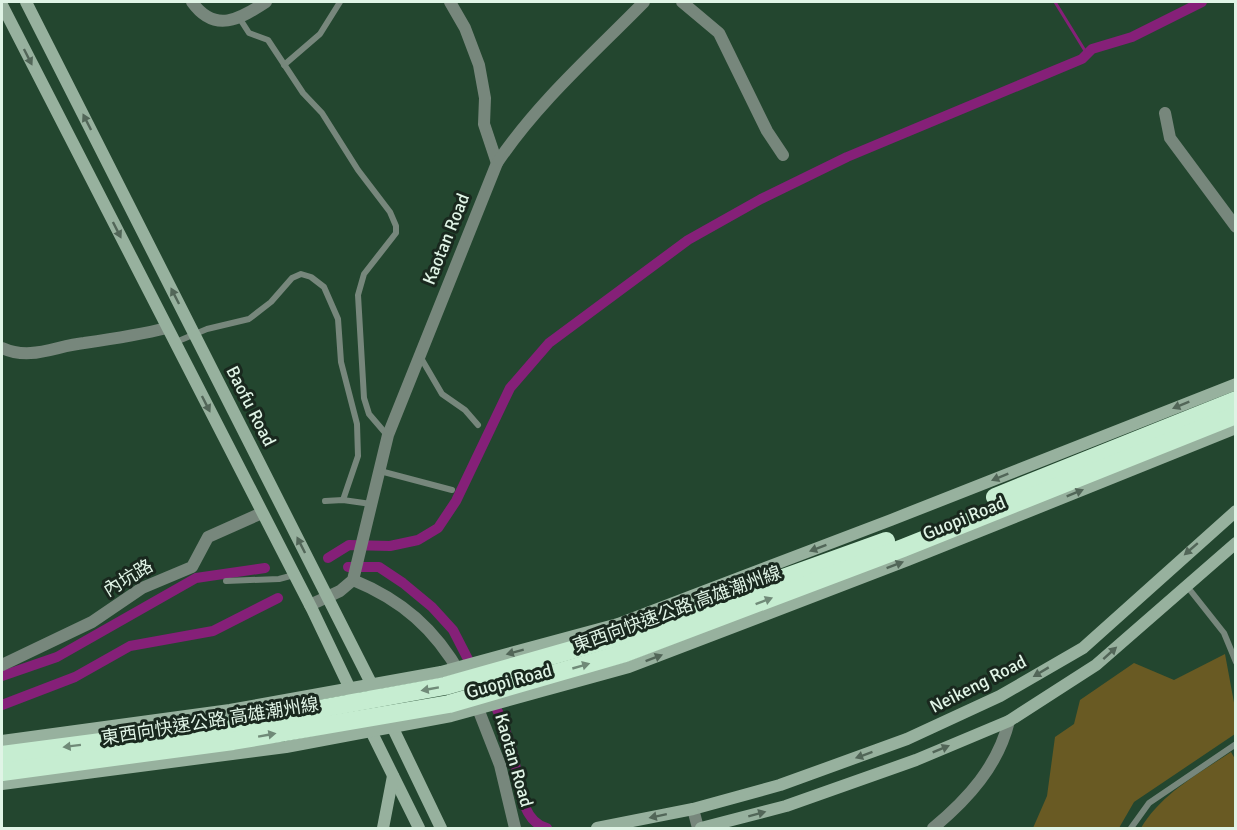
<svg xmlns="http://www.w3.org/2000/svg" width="1237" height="830" font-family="Signika,'Noto Sans TC',sans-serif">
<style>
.green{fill:#695a23}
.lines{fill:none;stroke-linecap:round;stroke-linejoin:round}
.stream{stroke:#852078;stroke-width:3}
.canal{stroke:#852078;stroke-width:10}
.lane{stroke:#77877c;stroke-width:6}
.street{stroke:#77877c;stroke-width:12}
.secondary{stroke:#97b19e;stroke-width:12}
.highway-bridge{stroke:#c6edd1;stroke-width:18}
.oneway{fill:#526658}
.oneway2{fill:#708a78}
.labels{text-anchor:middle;stroke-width:6;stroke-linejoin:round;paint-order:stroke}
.street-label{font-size:18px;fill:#e0f4e6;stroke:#19281e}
</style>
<rect width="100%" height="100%" fill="#23462f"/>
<g class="green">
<polygon points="1225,654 1235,708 1235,734 1134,802 1119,828 1033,828 1047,796 1055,737 1074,724 1080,700 1134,663 1174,680"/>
<path d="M 1231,752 L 1235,759 L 1235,828 L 1141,828 C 1161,794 1198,774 1231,752 Z"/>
</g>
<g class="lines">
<polyline class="stream" points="1055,2 1087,54"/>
<g class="canal">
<polyline points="328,558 349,545 390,546 418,540 438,528 456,501 510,388 549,343 688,240 761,199 847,157 1082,59 1092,49 1132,37 1202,2"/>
<polyline points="348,567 379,567 403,583 432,607 453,630 473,669"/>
<polyline points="2,676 57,657 196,578 265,568"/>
<path d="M 491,698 C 501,715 506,732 512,750 C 519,774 518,821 547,828"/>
<polyline points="2,705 75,677 130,646 213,631 278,598"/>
</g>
<g class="lane">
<polyline points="240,19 249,33 268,40 303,93 322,113 358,170 390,212 396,226 396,233 364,274 358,295 364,398 369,414 387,435"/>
<polyline points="284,65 320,34 340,2"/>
<polyline points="176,342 207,329 249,319 271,302 292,278 301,274 311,277 324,287 338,319 341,362 357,424 358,456 343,500"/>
<polyline points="421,358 442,394 465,410 478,425"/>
<polyline points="380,471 452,490"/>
<polyline points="325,501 343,500 371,504"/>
<polyline points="226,581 279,579 294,575"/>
<polyline points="1186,585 1224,633 1236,662"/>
<polyline points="1131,828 1149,803 1236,744"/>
</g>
<g class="street">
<path d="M 192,2 C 215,34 240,19 266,2"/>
<polyline points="450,2 465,28 479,65 485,98 484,124 497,163"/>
<polyline points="682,2 719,33 767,131 783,155"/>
<polyline points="1165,113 1170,138 1236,227"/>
<path d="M 2,348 C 31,361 55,346 84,343 C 112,339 139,335 167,328"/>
<path d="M 353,580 C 402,600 435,629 461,675"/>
<path d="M 310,605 L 340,591 L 353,580 L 388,435 L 497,163 C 538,102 593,54 644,2"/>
<polyline points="2,665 92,622 142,588 192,567 208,537 262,513"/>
<polyline points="475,701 500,765 515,828"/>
<polyline points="693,809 698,828"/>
<path d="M 933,828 C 968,799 998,766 1009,721"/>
</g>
<g class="secondary">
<polyline points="26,2 375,691"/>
<polyline points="2,5 312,609 352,693"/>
<polyline points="389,720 441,828"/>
<polyline points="368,725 419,828"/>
<polyline points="2,741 230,710 441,672 618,624 891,520 1236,384"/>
<polyline points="2,784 286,747 371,731 451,716 629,667 908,560 1236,428"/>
<polyline points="383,828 393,776"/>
<polyline points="597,828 693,809 780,785 907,739 1000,696 1083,648 1236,511"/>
<polyline points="701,828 786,806 916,760 1009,721 1096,665 1236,543"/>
</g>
<g class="highway-bridge">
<polyline points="995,497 1236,400"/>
<polyline points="2,755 231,725 445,686 621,636 886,541"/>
<polyline points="2,772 233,741 449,704 625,653 903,548 1236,415"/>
</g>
</g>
<defs><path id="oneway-solid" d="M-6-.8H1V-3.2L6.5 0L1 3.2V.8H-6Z" transform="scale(1.5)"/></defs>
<g class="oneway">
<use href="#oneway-solid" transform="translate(28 57) rotate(63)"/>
<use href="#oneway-solid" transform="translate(87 122) rotate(-117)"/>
<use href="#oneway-solid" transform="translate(117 230) rotate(63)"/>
<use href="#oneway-solid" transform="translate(175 296) rotate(-117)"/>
<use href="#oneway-solid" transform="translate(206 404) rotate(63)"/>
<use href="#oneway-solid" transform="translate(1181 405) rotate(158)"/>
<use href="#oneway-solid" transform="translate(1000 477) rotate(158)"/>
<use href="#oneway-solid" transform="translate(1075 493) rotate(-22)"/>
<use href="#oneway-solid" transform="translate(301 545) rotate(-117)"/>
<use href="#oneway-solid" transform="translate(818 548) rotate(159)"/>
<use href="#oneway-solid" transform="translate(1191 549) rotate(139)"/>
<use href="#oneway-solid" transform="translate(895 565) rotate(-21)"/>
<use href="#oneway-solid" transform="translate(515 652) rotate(165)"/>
<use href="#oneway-solid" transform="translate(1110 653) rotate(-42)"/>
<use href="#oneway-solid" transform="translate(654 658) rotate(-21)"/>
<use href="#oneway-solid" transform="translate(1041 672) rotate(149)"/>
<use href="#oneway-solid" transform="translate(941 749) rotate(-22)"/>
<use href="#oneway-solid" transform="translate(864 755) rotate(160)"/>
<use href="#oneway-solid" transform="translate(757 814) rotate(-15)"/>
<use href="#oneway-solid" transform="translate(658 816) rotate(168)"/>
</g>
<g class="oneway2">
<use href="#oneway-solid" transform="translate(764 601) rotate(-21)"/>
<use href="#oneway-solid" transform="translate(581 666) rotate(-16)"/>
<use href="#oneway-solid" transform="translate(430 689) rotate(170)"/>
<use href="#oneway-solid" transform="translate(267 735) rotate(-10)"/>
<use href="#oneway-solid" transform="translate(72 746) rotate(173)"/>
</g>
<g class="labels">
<g class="street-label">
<text transform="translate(446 239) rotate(-68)" y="6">Kaotan Road</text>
<text transform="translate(251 406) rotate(63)" y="6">Baofu Road</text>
<text transform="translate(964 518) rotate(-22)" y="6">Guopi Road</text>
<text transform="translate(128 578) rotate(-31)" y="6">內坑路</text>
<text transform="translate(677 609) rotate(-20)" y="6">東西向快速公路 高雄潮州線</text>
<text transform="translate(509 681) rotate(-15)" y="6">Guopi Road</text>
<text transform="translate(978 684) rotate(-27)" y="6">Neikeng Road</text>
<text transform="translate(210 721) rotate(-9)" y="6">東西向快速公路 高雄潮州線</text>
<text transform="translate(514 760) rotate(74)" y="6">Kaotan Road</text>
</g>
</g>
<rect width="1237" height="830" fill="none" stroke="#e0f4e6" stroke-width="6"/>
</svg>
